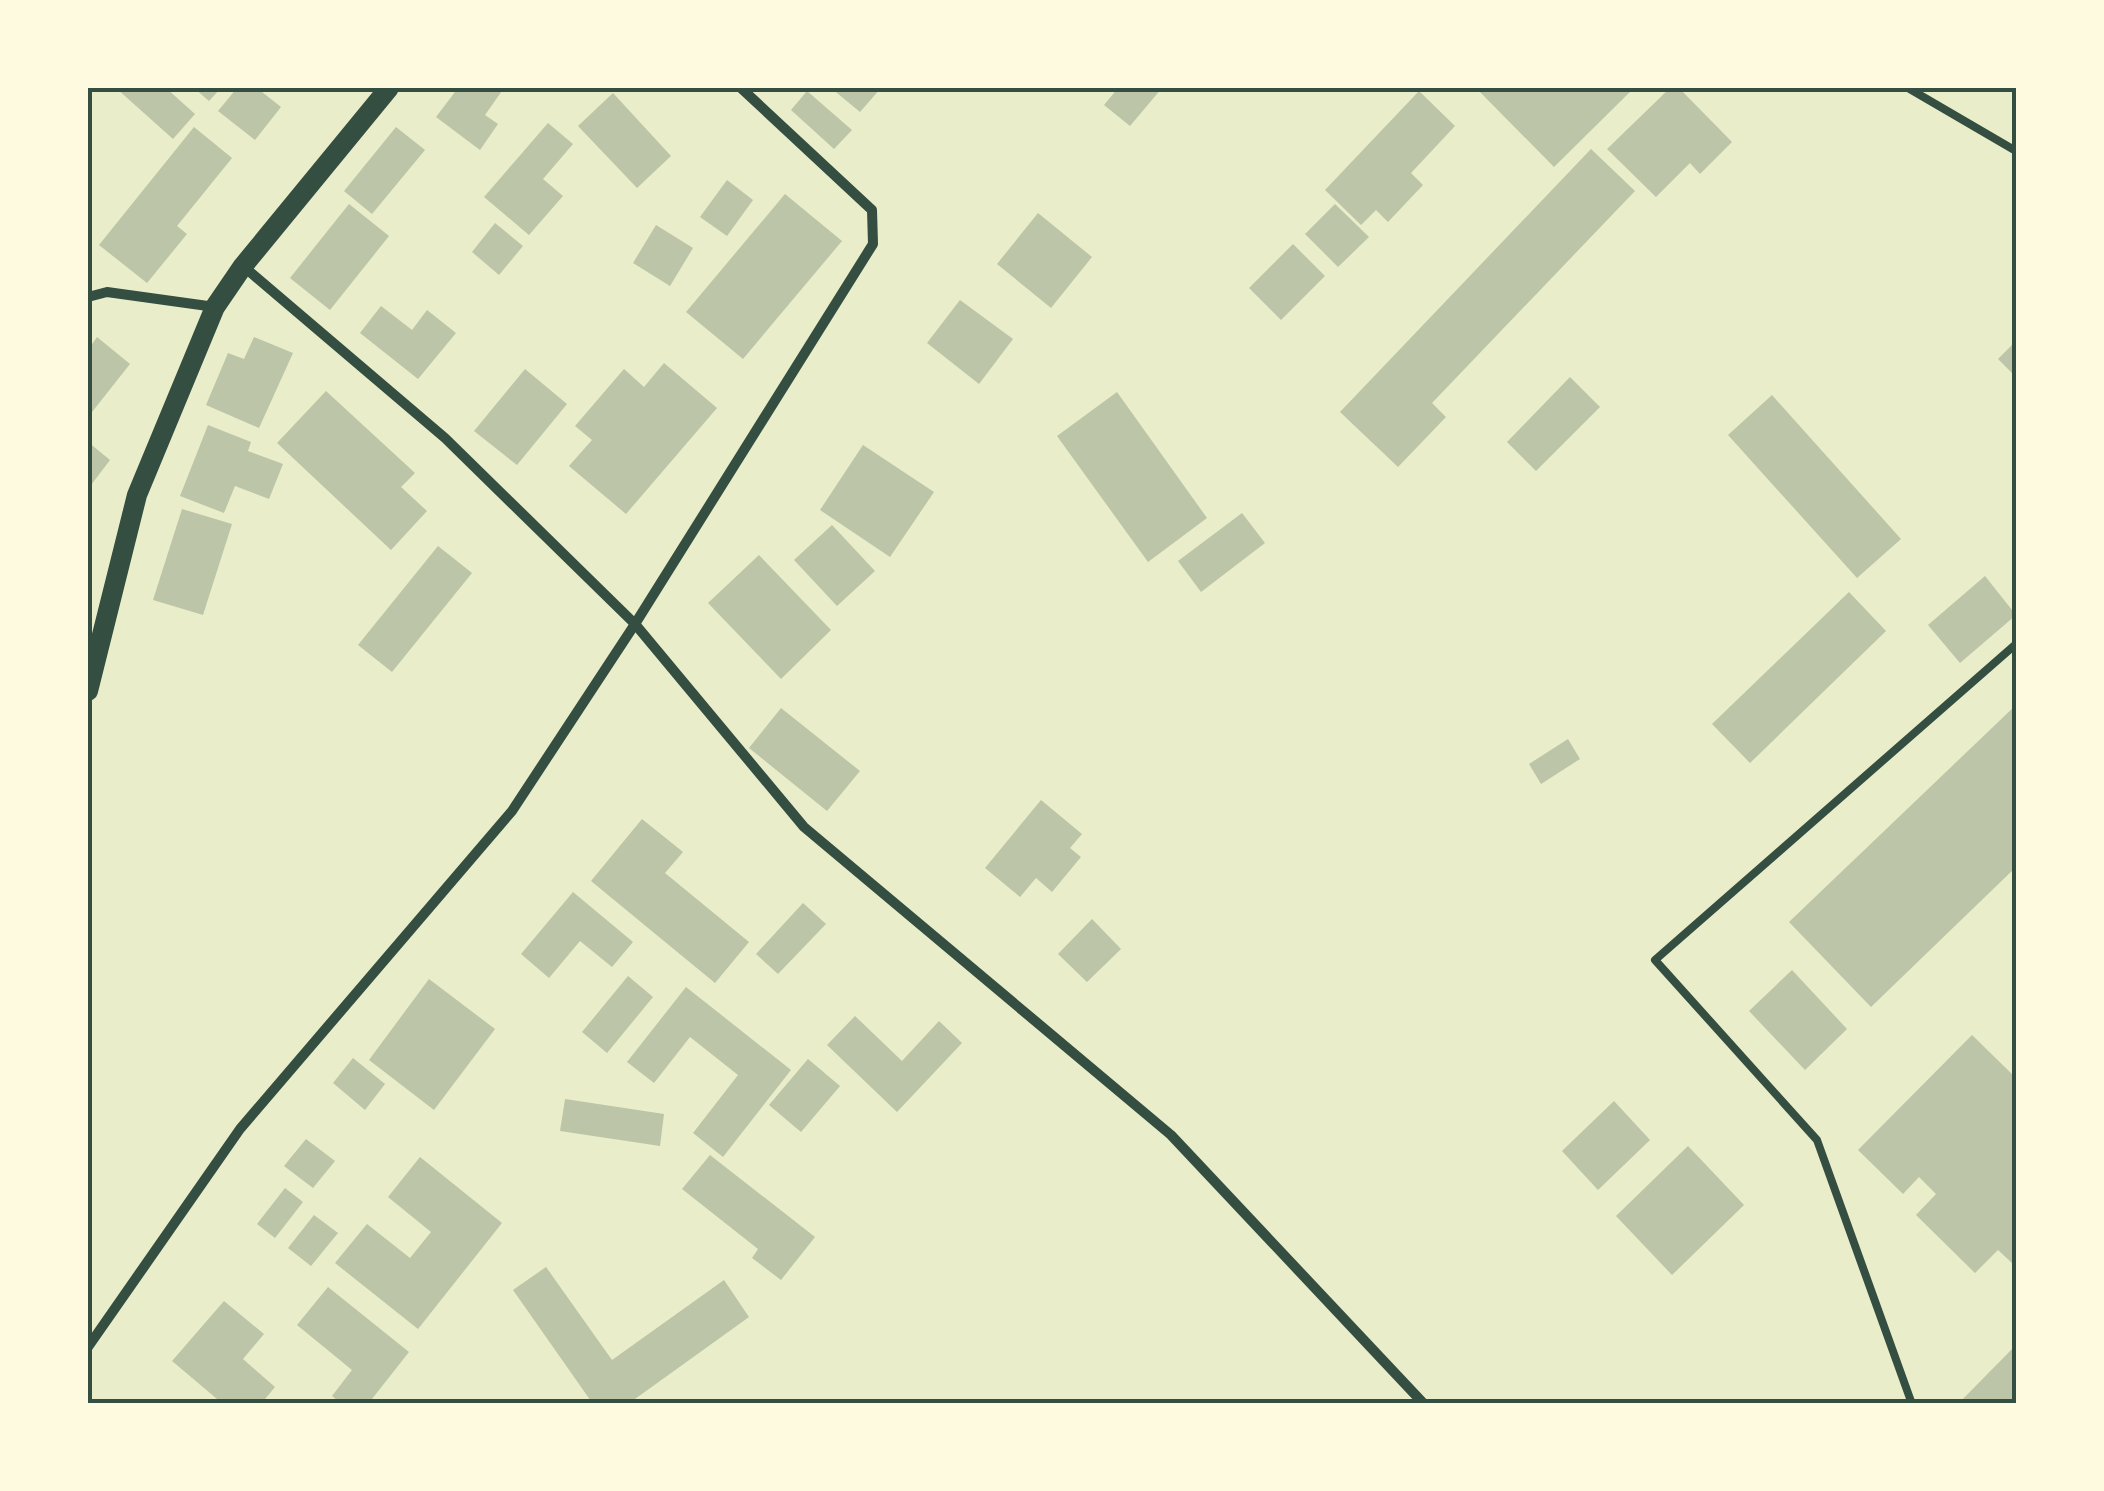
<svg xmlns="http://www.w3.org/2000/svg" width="2104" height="1491" font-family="Cabin,sans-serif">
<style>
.building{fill:#bcc5a7}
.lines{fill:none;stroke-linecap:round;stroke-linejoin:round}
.service{stroke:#344e41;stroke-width:8}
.minor{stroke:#344e41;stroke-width:10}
.secondary{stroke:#344e41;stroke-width:20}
.neatline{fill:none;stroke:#344e41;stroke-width:4}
</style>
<rect width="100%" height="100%" fill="#e9edc9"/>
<g class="building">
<polygon points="116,88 166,88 195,114 173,139"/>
<polygon points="194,88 221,88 209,101"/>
<polygon points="237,88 257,88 281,107 255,140 218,111"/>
<polygon points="458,88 504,88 485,115 498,124 480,150 436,117"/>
<polygon points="831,88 881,88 860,112"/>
<polygon points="1118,88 1162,88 1130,126 1104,105"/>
<polygon points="1476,88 1634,88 1554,167"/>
<polygon points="1670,88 1679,88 1732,142 1700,174 1690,163 1656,197 1607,149"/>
<polygon points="807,91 852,130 834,149 791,110"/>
<polygon points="1419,91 1455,126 1411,173 1423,185 1388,222 1376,210 1361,225 1325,190"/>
<polygon points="613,93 671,156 637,188 578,126"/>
<polygon points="548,123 573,144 543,179 563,196 529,235 484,197"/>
<polygon points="194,127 232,158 177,226 187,234 147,283 99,245"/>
<polygon points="396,127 425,150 372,214 344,191"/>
<polygon points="1591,149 1635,191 1432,403 1446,417 1398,467 1340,412"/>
<polygon points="727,180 753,200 727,236 700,217"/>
<polygon points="785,194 842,241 743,359 686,312"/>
<polygon points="349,204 389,236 330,310 290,278"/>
<polygon points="1335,204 1369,237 1338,267 1305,234"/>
<polygon points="1038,213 1092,257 1051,308 997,264"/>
<polygon points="495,223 523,246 499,275 472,252"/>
<polygon points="656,225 693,248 670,286 633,263"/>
<polygon points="1293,244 1325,276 1281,320 1249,288"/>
<polygon points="960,300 1013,339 979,384 927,343"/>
<polygon points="381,306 412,330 427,310 456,333 418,379 360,333"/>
<polygon points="97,337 130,364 92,412 88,409 88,350"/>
<polygon points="254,337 293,353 259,428 206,405 228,353 244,359"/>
<polygon points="2016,341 2016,377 1998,359"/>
<polygon points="664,363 717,408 626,514 569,466 592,440 575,426 624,369 644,387"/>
<polygon points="525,369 567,404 517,465 474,431"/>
<polygon points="1570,377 1600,407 1536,471 1507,442"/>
<polygon points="326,391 415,473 401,487 427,511 391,550 277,443"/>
<polygon points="1117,392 1207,518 1148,562 1057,436"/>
<polygon points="1772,395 1901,539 1857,578 1728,435"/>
<polygon points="208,425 251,442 248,451 283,464 269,499 235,486 224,513 180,496"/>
<polygon points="88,442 110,460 88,489"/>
<polygon points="863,445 934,492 890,557 820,510"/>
<polygon points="182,509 232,524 203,615 153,600"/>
<polygon points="1242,513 1265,543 1201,592 1178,561"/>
<polygon points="832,525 875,571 837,606 794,560"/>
<polygon points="438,546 472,573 392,672 358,645"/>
<polygon points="759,555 831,630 781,679 708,603"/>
<polygon points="1985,576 2016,615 1960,663 1928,625"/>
<polygon points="1849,592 1886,631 1750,763 1712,724"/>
<polygon points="2016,705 2016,867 1871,1007 1789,922"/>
<polygon points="781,708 860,771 827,811 749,748"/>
<polygon points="1568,739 1580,759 1541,784 1529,764"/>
<polygon points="1041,800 1082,834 1070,848 1081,857 1052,892 1036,878 1020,897 985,868"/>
<polygon points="642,819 683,852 665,873 749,942 715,983 591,881"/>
<polygon points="573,892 633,942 612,967 580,941 549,978 521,954"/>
<polygon points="803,903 826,924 778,974 756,954"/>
<polygon points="1092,919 1121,949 1087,982 1058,954"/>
<polygon points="1792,970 1847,1029 1805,1070 1749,1011"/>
<polygon points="628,976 653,997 607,1053 582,1032"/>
<polygon points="429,979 495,1029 434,1110 369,1060"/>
<polygon points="686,987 791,1070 723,1157 693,1133 738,1075 690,1037 654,1083 627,1062"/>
<polygon points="855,1016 902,1061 939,1021 962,1043 897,1112 827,1045"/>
<polygon points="1972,1035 2016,1078 2016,1259 2012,1263 1998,1250 1975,1273 1916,1215 1936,1194 1919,1177 1903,1194 1858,1150"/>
<polygon points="353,1058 385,1084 365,1110 333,1083"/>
<polygon points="808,1059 840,1086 801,1132 769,1105"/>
<polygon points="565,1099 664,1114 660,1146 560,1131"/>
<polygon points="1614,1101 1650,1140 1598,1190 1562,1151"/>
<polygon points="306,1139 335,1161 313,1188 284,1166"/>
<polygon points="1688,1146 1744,1205 1672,1275 1616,1216"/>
<polygon points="710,1155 815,1237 781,1280 752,1258 758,1249 682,1189"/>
<polygon points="420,1157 502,1223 418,1329 335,1263 367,1224 410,1258 431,1232 388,1197"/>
<polygon points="285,1188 303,1202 275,1238 257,1224"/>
<polygon points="314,1215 338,1233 311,1266 288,1248"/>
<polygon points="546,1267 612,1360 724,1280 749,1317 628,1404 593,1404 513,1290"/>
<polygon points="328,1287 409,1352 368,1404 342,1404 332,1396 352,1370 297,1325"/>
<polygon points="224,1301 264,1334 243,1359 275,1387 261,1404 223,1404 172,1361"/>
<polygon points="2016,1345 2016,1404 1958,1404"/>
</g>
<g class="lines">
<g class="service">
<polyline points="1908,88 2016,151"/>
<polyline points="1912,1404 1817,1140 1655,960 2016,644"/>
</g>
<g class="minor">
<polyline points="243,266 445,438 635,624 804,827 1171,1135 1424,1404"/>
<polyline points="88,297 107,292 215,307"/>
<polyline points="88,1347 240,1129 512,811 635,624 873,244 872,210 741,88"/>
</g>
<polyline class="secondary" points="88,691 137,495 215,307 243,266 389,88"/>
</g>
<rect width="2104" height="1491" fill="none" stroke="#fefae0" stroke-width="180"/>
<rect x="90" y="90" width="1924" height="1311" class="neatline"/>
</svg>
